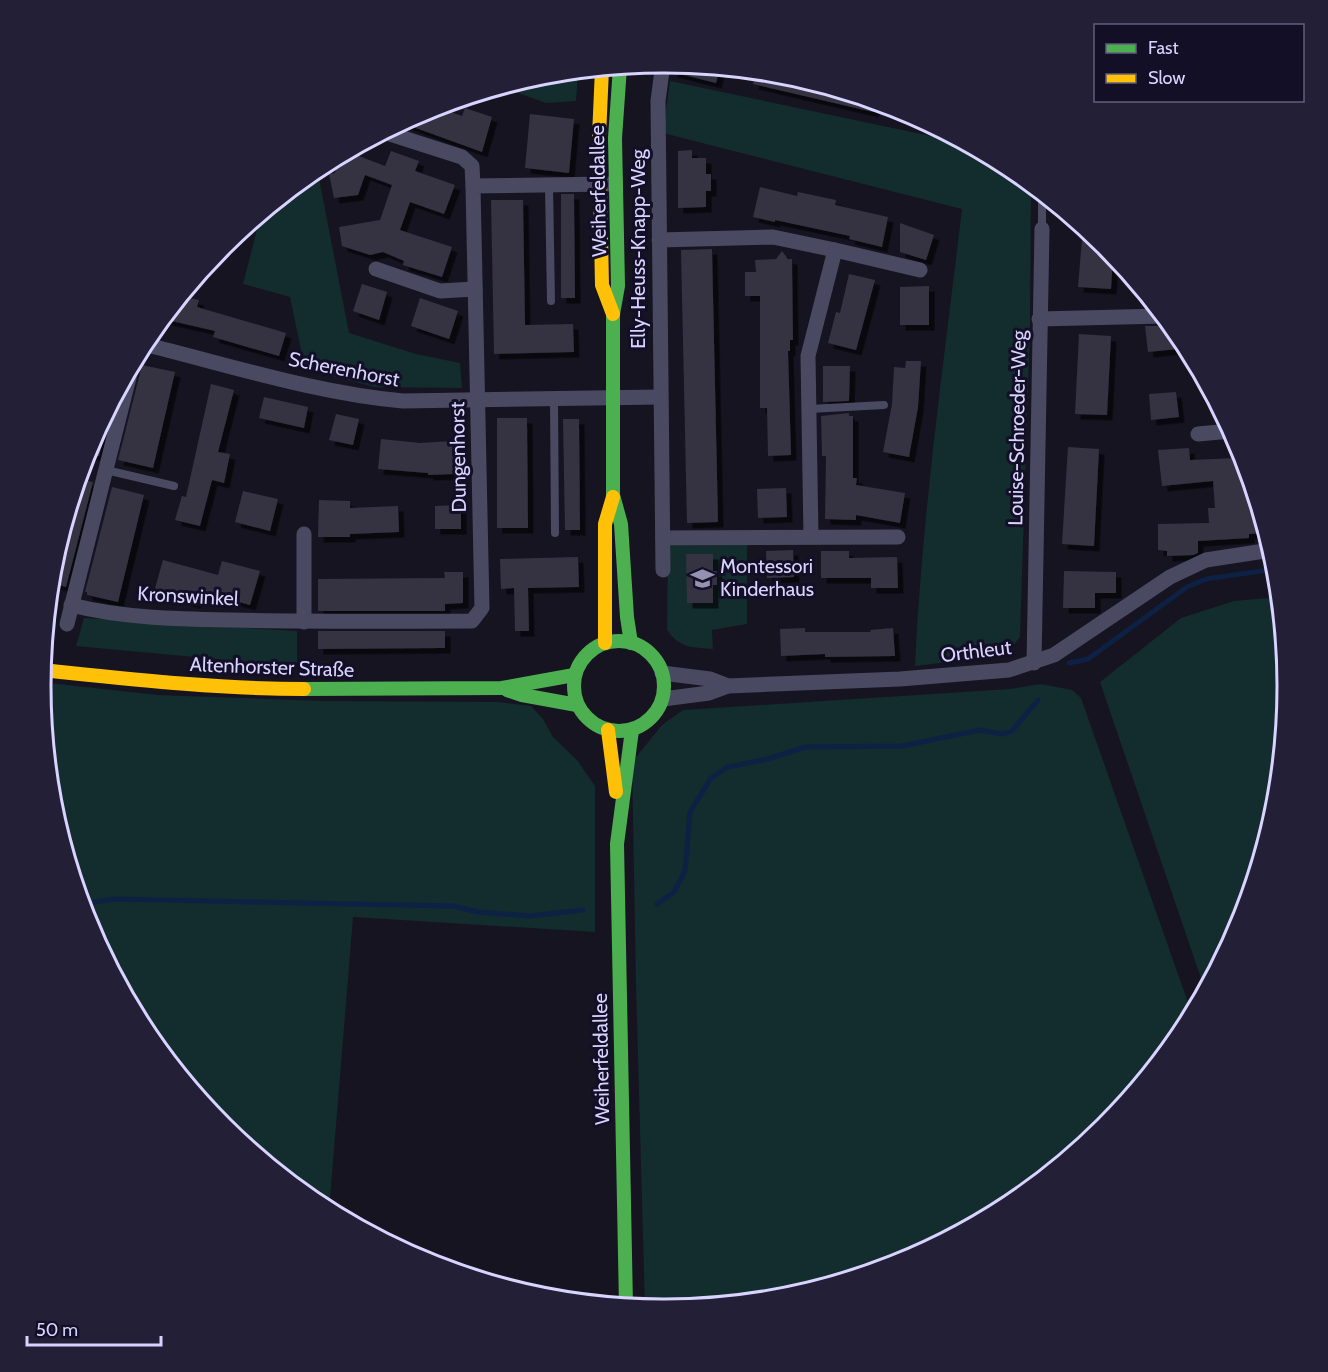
<svg xmlns="http://www.w3.org/2000/svg" width="1328" height="1372" font-family="Cabin,sans-serif">
<style>
.green{fill:#132c2d}
.lines{fill:none;stroke-linecap:round;stroke-linejoin:round}
.stream{stroke:#0d2144;stroke-width:5}
.building{fill:#343243;filter:url(#shadow)}
.lane{stroke:#4a4962;stroke-width:8}
.street{stroke:#4a4962;stroke-width:15}
.fast{stroke:#4caf50;stroke-width:14}
.slow{stroke:#ffc107;stroke-width:14}
.labels{text-anchor:middle;stroke-width:6;stroke-linejoin:round;paint-order:stroke}
.street-label{font-size:20px;fill:#d9d4ff;stroke:#130f26}
.poi-label{font-size:20px;fill:#d9d4ff;stroke:#130f26;text-anchor:start}
.rim{fill:none;stroke:#d9d4ff;stroke-width:3}
</style>
<defs>
<filter id="shadow"><feDropShadow dx="5.5" dy="5.5" stdDeviation="0" flood-color="#0009"/></filter>
</defs>
<rect width="100%" height="100%" fill="#161421"/>
<g class="green">
<polygon points="578,71 576,101 546,103 502,87 543,74"/>
<path d="M 670,81 L 964,143 L 1011,168 L 1031,185 L 1030,326 L 1020,637 L 1010,649 L 990,657 L 915,666 C 922,513 944,361 962,209 L 663,133 Z"/>
<polygon points="317,168 349,333 416,354 460,363 462,388 375,387 305,369 290,297 243,284 261,214"/>
<path d="M 747,545 L 747,624 L 712,630 L 713,649 C 691,647 681,649 667,630 L 668,546 Z"/>
<polygon points="1279,597 1287,686 1275,808 1240,925 1205,990 1100,682 1181,618 1234,601"/>
<polygon points="84,618 297,631 297,662 249,662 76,646"/>
<polygon points="41,682 157,695 323,701 499,702 531,706 543,719 553,737 577,760 595,786 595,932 353,917 329,1211 317,1204 223,1127 145,1032 88,924 52,807"/>
<polygon points="1041,684 1072,690 1081,698 1192,1014 1182,1033 1105,1127 1010,1205 902,1262 785,1298 664,1309 645,1308 636,985 632,762 662,725 683,710 1010,689"/>
</g>
<g class="lines">
<g class="stream">
<polyline points="1069,663 1088,659 1187,587 1206,579 1276,569"/>
<polyline points="82,904 114,899 453,906 478,912 530,916 583,910"/>
<polyline points="657,904 674,892 685,871 690,812 711,778 728,767 768,759 805,747 902,746 980,730 1003,734 1012,731 1038,700"/>
</g>
</g>
<g class="building">
<polygon points="673,63 720,68 716,83 672,72"/>
<polygon points="756,72 786,75 876,102 873,112 753,84"/>
<polygon points="437,107 462,116 465,108 492,117 482,152 402,123 426,110"/>
<polygon points="530,114 574,119 569,173 525,168"/>
<polygon points="692,150 692,158 706,158 706,174 711,174 711,191 706,191 706,207 678,208 678,151"/>
<polygon points="391,151 419,161 415,171 455,185 444,214 410,202 400,230 452,247 442,277 403,265 404,261 383,252 370,255 342,246 339,227 380,220 392,185 365,175 358,195 334,198 329,174 335,173 338,159 351,153 385,166"/>
<polygon points="760,187 797,196 798,192 836,200 835,205 888,217 882,247 849,239 850,236 775,220 775,222 753,217"/>
<polygon points="561,194 574,194 575,298 561,298"/>
<polygon points="491,200 523,200 525,325 573,324 574,352 494,354"/>
<polygon points="900,223 934,235 926,260 900,252"/>
<polygon points="1083,227 1105,245 1113,255 1111,289 1078,287"/>
<polygon points="712,249 718,522 687,523 681,250"/>
<polygon points="782,251 788,259 792,259 793,340 790,340 790,351 788,351 791,455 768,456 767,408 760,408 760,296 745,296 745,272 756,272 755,260 776,259"/>
<polygon points="849,274 875,280 856,350 828,343 836,312 840,313"/>
<polygon points="362,284 387,292 379,320 353,311"/>
<polygon points="929,286 929,325 900,325 900,287"/>
<polygon points="181,296 199,300 197,307 286,333 279,356 213,337 215,331 163,319"/>
<polygon points="420,298 458,311 449,339 411,326"/>
<polygon points="1169,323 1187,348 1148,352 1145,326 1163,326"/>
<polygon points="1079,334 1111,336 1107,415 1075,414"/>
<polygon points="906,361 921,361 918,407 909,457 883,452 892,404 894,367 905,368"/>
<polygon points="142,365 175,372 153,468 118,460"/>
<polygon points="823,366 850,366 849,401 823,402"/>
<polygon points="211,384 234,390 218,452 230,454 224,483 212,480 200,526 175,520 182,496 186,497"/>
<polygon points="1176,392 1179,417 1151,420 1149,394"/>
<polygon points="264,397 308,407 304,428 259,418"/>
<polygon points="113,400 99,456 86,453 88,447"/>
<polygon points="849,413 849,416 853,416 853,478 857,478 856,485 905,493 900,523 856,515 856,520 825,519 826,456 822,456 821,416"/>
<polygon points="336,414 359,419 353,445 329,440"/>
<polygon points="497,418 527,418 528,528 497,528"/>
<polygon points="563,419 579,419 580,530 565,530"/>
<polygon points="381,439 420,443 452,441 454,474 428,475 428,473 378,469"/>
<polygon points="1068,447 1099,449 1094,546 1062,544"/>
<polygon points="1189,448 1190,460 1238,458 1238,465 1245,464 1266,533 1249,534 1249,538 1198,541 1198,553 1193,555 1167,556 1167,551 1158,550 1158,524 1209,523 1208,508 1215,508 1213,481 1162,486 1158,450"/>
<polygon points="79,479 93,482 66,587 51,583"/>
<polygon points="112,487 144,495 118,602 87,595 87,592 85,592"/>
<polygon points="786,488 787,517 758,518 757,489"/>
<polygon points="243,491 278,499 270,531 235,522"/>
<polygon points="319,500 350,501 350,508 398,506 399,532 350,534 350,537 318,537"/>
<polygon points="461,505 461,529 435,529 435,506"/>
<polygon points="793,550 794,577 767,578 766,551"/>
<polygon points="821,551 849,551 849,558 897,557 898,588 871,588 871,578 821,578"/>
<polygon points="686,554 713,554 713,571 717,571 717,585 713,585 713,603 687,603"/>
<polygon points="578,557 579,587 528,588 529,631 515,631 514,588 501,589 500,559"/>
<polygon points="163,560 218,575 222,561 260,571 250,605 198,591 195,603 154,592"/>
<polygon points="1064,571 1116,572 1116,593 1095,593 1095,608 1063,608"/>
<polygon points="444,572 463,572 463,603 445,604 445,611 318,611 318,579 445,578"/>
<polygon points="805,628 805,632 871,632 870,630 893,628 895,656 825,657 825,654 781,656 780,629"/>
<polygon points="318,631 445,631 445,648 318,649"/>
</g>
<g class="lines">
<g class="lane">
<polyline points="549,185 551,301"/>
<polyline points="1042,229 1042,193"/>
<polyline points="554,399 555,533"/>
<polyline points="809,409 884,405"/>
<polyline points="106,470 174,486"/>
</g>
<g class="street">
<polyline points="384,132 462,157 472,166 473,186"/>
<polyline points="659,240 773,237 835,250 808,356 811,537"/>
<polyline points="835,250 920,270"/>
<polyline points="376,269 440,291 475,289"/>
<polyline points="1039,319 1163,316"/>
<path d="M 143,344 C 229,365 315,393 403,401 L 660,397"/>
<polyline points="1198,434 1231,431"/>
<polyline points="663,538 898,537"/>
<polyline points="663,570 658,101 663,63"/>
<path d="M 71,605 C 122,618 178,619 230,620 C 311,622 391,621 472,621 L 482,608 L 473,186 L 608,184"/>
<polyline points="304,622 304,534"/>
<polyline points="67,624 133,362"/>
<polyline points="1034,663 1042,229"/>
<polyline points="662,673 710,679 728,686"/>
<polyline points="663,699 709,693 728,686 900,679 1009,670 1054,655 1170,577 1206,560 1271,550"/>
</g>
<g class="fast">
<polyline points="620,67 615,138 618,286 613,314 613,495 621,524 627,617 631,643"/>
<circle cx="619" cy="686" r="45"/>
<polyline points="304,689 502,688 574,675"/>
<polyline points="507,690 522,695 577,705"/>
<polyline points="626,1306 617,844 632,730"/>
</g>
<g class="slow">
<polyline points="602,69 599,136 602,285 613,314"/>
<polyline points="605,643 605,524 613,497"/>
<path d="M 42,670 C 129,679 216,689 304,689"/>
<polyline points="608,730 616,792"/>
</g>
</g>
<defs>
<symbol id="school-bare" viewBox="-9 -9 18 18"><path d="M0-5L7-2L0 1L-7-2ZM-4 1L0 2.5L4 1V4Q0 6-4 4Z" fill="#9591b1" stroke="#130f26" stroke-width="2.5" paint-order="stroke"/></symbol>
</defs>
<g fill-rule="evenodd">
<use href="#school-bare" x="686" y="562" width="33" height="33"/>
</g>
<g class="labels">
<g class="street-label">
<text transform="translate(598 191) rotate(-91)" y="7">Weiherfeldallee</text>
<text transform="translate(638 249) rotate(-90)" y="7">Elly-Heuss-Knapp-Weg</text>
<text transform="translate(344 369) rotate(11)" y="7">Scherenhorst</text>
<text transform="translate(1017 428) rotate(-89)" y="7">Louise-Schroeder-Weg</text>
<text transform="translate(458 457) rotate(-91)" y="7">Dungenhorst</text>
<text transform="translate(188 596) rotate(3)" y="7">Kronswinkel</text>
<text transform="translate(976 651) rotate(-7)" y="7">Orthleut</text>
<text transform="translate(272 667) rotate(2)" y="7">Altenhorster Straße</text>
<text transform="translate(601 1059) rotate(-91)" y="7">Weiherfeldallee</text>
</g>
<g class="poi-label">
<text x="720" y="573">Montessori<tspan x="720" dy="23">Kinderhaus</tspan></text>
</g>
</g>
<path d="M0 0H1328V1372H0ZM51 686a613 613 0 1 1 1226 0a613 613 0 1 1-1226 0Z" fill="#231f37" fill-rule="evenodd"/>
<path class="rim" d="M51 686a613 613 0 1 1 1226 0a613 613 0 1 1-1226 0Z"/>
<rect x="1094" y="24" width="210" height="78" fill="#130f26" stroke="#625e7d" stroke-width="1.5"/>
<rect x="1106" y="44" width="30" height="9" fill="#4caf50" stroke="#625e7d" stroke-width="1.5"/>
<text x="1148" y="54" font-size="18" fill="#d9d4ff">Fast</text>
<rect x="1106" y="74" width="30" height="9" fill="#ffc107" stroke="#625e7d" stroke-width="1.5"/>
<text x="1148" y="84" font-size="18" fill="#d9d4ff">Slow</text>
<path d="M27 1336v9h134v-9" fill="none" stroke="#d9d4ff" stroke-width="3"/>
<text x="36" y="1336" font-size="18" fill="#d9d4ff" stroke="#130f26" stroke-width="4.5" paint-order="stroke">50 m</text>
</svg>
